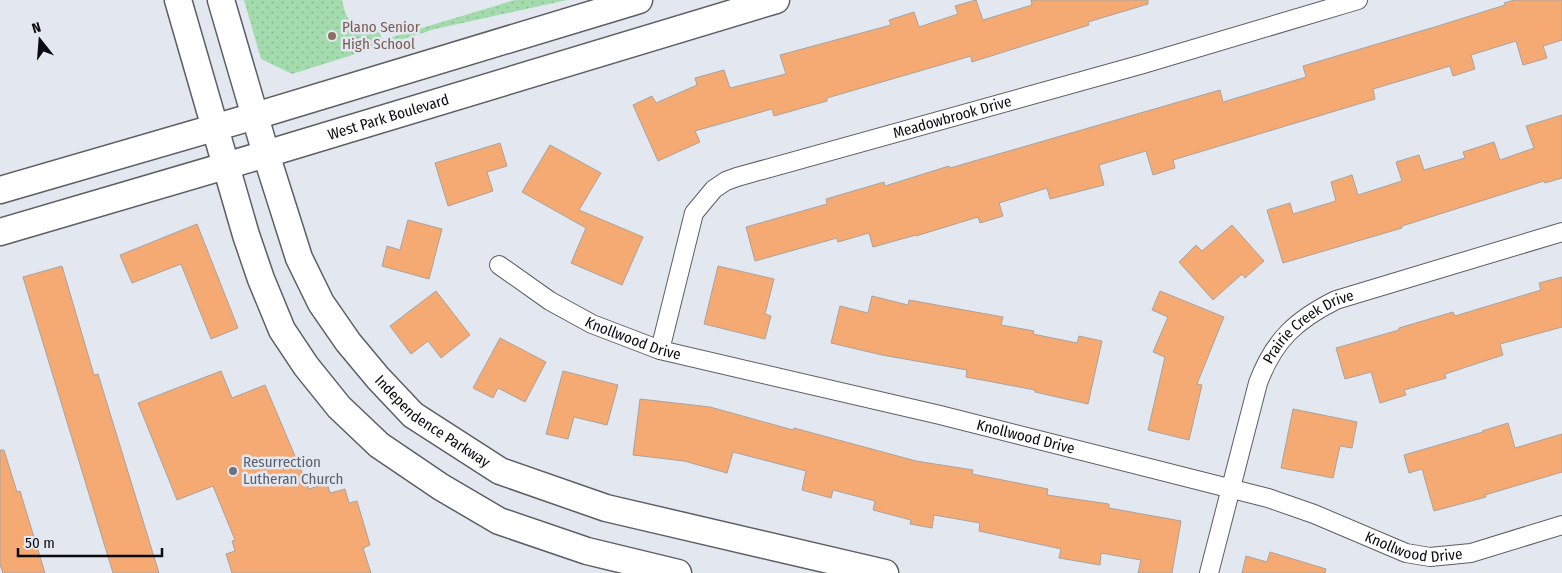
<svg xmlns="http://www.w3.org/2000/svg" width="1562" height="573" font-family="'Fira Sans Condensed',sans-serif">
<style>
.grass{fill:url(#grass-dots)}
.building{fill:#f5aa74;stroke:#aaa29c}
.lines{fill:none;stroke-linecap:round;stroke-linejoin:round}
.street-casing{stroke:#5a5e65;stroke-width:20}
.secondary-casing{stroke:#5a5e65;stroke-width:29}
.street{stroke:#fff;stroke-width:18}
.secondary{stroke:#fff;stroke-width:26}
.education-dot{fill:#8d6e63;stroke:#e3e8f0;stroke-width:2}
.worship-dot{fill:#6b7280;stroke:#e3e8f0;stroke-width:2}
.labels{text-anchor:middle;stroke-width:5;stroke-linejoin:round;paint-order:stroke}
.education-label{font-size:15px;fill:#785e54;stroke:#e3e8f0;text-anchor:start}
.street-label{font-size:15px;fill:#0a0b0e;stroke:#e3e8f0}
.worship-label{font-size:15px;fill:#5b616d;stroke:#e3e8f0;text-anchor:start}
</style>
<defs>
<pattern id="grass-dots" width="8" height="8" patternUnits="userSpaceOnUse" patternTransform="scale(1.25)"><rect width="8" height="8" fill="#a3dbad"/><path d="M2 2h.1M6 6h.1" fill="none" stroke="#8bbb94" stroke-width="1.8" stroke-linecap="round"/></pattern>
</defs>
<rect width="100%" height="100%" fill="#e3e8f0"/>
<path class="grass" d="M 244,0 L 342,0 C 345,12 349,31 365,27 C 370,27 373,25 377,25 L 382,40 L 515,0 L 567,0 L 435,29 L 292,74 L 261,59 Z"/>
<g class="building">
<polygon points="976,0 983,20 1032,5 1031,0 1148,0 1148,4 1088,22 1089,25 972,62 971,56 827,98 827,101 774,116 772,109 695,131 700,142 658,161 633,105 652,96 656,103 697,85 695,78 724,70 730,88 786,74 780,55 891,25 889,20 914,12 919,27 958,14 955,6"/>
<polygon points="1514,0 1562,0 1562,40 1543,46 1547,58 1523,65 1516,41 1471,55 1475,69 1453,76 1450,66 1373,89 1375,99 1173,160 1175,168 1153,175 1146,151 1099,165 1104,185 1050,199 1047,188 999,203 1003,216 980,223 978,217 916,236 916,235 873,247 869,233 838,242 837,238 755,261 746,227 827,204 826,199 884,182 885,186 949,166 950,168 1220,90 1223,102 1306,77 1303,66 1438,26 1505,5 1504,3"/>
<polygon points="1562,115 1562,178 1545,183 1544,181 1402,226 1402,228 1283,263 1267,210 1290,203 1293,214 1336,201 1331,182 1352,175 1358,195 1402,181 1396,162 1419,155 1424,170 1465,158 1463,152 1494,142 1500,160 1534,148 1526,126"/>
<polygon points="500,143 507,166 487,172 493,191 448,206 435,163"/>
<polygon points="550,145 601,173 579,210 643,237 622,285 571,263 586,228 522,192"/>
<polygon points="408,220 442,229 429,279 382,266 387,246 400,250"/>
<polygon points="197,224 238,328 211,339 181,264 132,283 120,255"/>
<polygon points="1232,225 1264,261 1245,278 1242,274 1213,300 1179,262 1196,245 1202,251"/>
<polygon points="62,266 94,375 98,374 159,573 113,573 23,277"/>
<polygon points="718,266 774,279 765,314 771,316 765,339 704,324"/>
<polygon points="1562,277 1562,327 1500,344 1503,355 1445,374 1446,378 1404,390 1406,395 1380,403 1371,372 1345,379 1336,348 1399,330 1399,328 1453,312 1455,316 1541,290 1539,283"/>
<polygon points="436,291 470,335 441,358 428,341 411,354 390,326"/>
<polygon points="1160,291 1224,317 1197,384 1202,385 1189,440 1148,430 1165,357 1153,352 1168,317 1152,310"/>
<polygon points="872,296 908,305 909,300 1003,317 1001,325 1034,331 1033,334 1077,343 1079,336 1102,341 1088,404 1035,392 1035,390 966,377 967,370 882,355 831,343 840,306 868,313"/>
<polygon points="500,338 546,362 525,402 498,388 493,398 473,388"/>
<polygon points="221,371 232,398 265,385 309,489 327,483 330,493 345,489 349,503 357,501 370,545 363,548 371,573 232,573 226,554 235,551 232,541 235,540 213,486 177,500 138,403"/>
<polygon points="563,371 618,385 607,425 574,417 568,439 546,434"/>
<polygon points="640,399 710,407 793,430 794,428 916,461 973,470 972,474 1048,489 1047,495 1109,504 1109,508 1181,521 1172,573 1138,573 1141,560 1101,553 1100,565 1059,558 1061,549 979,531 980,523 934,515 932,528 910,524 911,520 873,510 875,501 833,490 831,498 802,490 806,471 733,452 727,473 684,461 633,455"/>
<polygon points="1293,409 1357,422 1352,448 1340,446 1333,478 1281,468"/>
<polygon points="1508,423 1515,448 1562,434 1562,472 1485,495 1486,497 1434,511 1422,469 1409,473 1404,455 1483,432 1482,431"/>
<polygon points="0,450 4,450 17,492 20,491 45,573 3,573 0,564"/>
<polygon points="1270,552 1326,569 1325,573 1242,573 1246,556 1267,562"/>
</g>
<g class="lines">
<defs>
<g id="street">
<path id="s1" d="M 499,265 L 550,301 L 592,324 L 660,350 L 940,415 L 1268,498 L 1314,514 L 1406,553 L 1430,557 L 1471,553 L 1562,525"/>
<path id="s2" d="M 660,350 L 694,213 L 714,189 L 726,181 L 737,177 L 1143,64 L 1358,0"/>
<path id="s3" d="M 1209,573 L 1258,383 C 1274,340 1296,320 1336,300 L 1562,232"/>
</g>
<g id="secondary">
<polyline points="178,0 246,235 261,279 282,330 306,366 339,407 379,445 441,487 499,521 587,551 678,573"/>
<path id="s4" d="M 221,0 L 266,154 L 299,258 L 321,303 L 348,342 L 378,378 L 413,415 L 500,471 L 606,508 L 885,573"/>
<polyline points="0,190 255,116 639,0"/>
<path id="s5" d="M 0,232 L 266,154 L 776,0"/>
</g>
</defs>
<use href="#street" class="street-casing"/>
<use href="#secondary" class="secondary-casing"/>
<use href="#street" class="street"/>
<use href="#secondary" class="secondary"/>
</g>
<circle class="education-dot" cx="332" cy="36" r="5"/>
<circle class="worship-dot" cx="233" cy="471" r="5"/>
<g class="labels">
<g class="education-label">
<text x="342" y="32">Plano Senior<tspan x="342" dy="17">High School</tspan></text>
</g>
<g class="street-label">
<text dy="5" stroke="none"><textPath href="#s5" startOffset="405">West Park Boulevard</textPath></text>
<text dy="5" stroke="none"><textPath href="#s2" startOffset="422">Meadowbrook Drive</textPath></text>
<text dy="5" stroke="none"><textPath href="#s3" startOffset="275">Prairie Creek Drive</textPath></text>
<text dy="5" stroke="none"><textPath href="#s1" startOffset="154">Knollwood Drive</textPath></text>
<text dy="5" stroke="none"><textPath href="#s4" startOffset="484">Independence Parkway</textPath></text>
<text dy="5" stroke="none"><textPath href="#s1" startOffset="559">Knollwood Drive</textPath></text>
<text dy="5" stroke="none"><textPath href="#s1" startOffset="964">Knollwood Drive</textPath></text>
</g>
<g class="worship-label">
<text x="243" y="467">Resurrection<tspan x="243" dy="17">Lutheran Church</tspan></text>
</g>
</g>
<g transform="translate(40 40) rotate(343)" stroke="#e3e8f0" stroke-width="4" paint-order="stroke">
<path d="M0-4L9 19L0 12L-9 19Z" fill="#0a0b0e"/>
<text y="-8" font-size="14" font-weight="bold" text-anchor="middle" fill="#0a0b0e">N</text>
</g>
<path d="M18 548v8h144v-8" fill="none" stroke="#0a0b0e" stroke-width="2.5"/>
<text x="25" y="548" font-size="15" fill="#0a0b0e" stroke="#e3e8f0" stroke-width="4" paint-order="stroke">50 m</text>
</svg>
